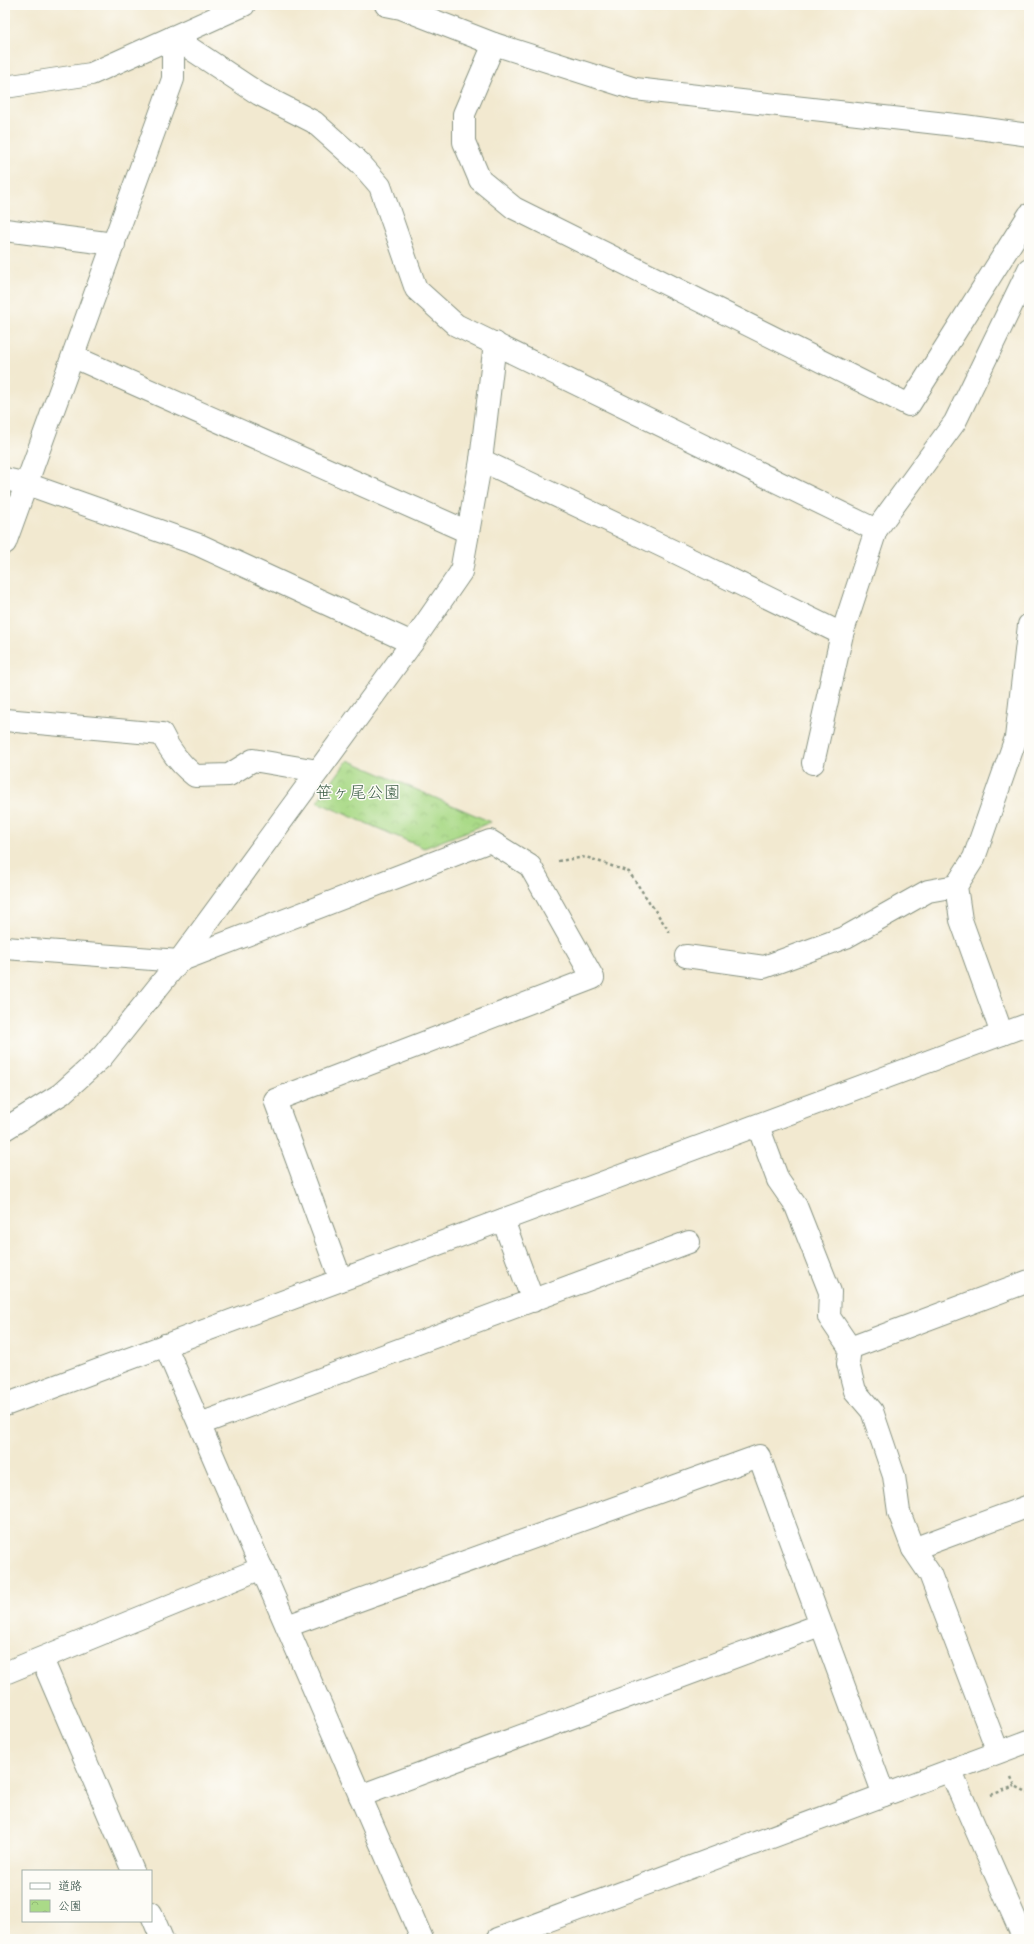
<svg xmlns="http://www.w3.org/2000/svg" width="1034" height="1944" font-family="Itim,'Klee One',sans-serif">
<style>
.park{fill:url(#park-crowns);stroke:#648c5e}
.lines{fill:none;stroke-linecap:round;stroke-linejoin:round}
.minor-casing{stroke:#889382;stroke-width:24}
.tertiary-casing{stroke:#889382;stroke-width:24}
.path{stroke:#889382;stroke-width:2.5;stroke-dasharray:3 3;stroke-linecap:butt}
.minor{stroke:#fff;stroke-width:22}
.tertiary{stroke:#fff;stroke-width:22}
.labels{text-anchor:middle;stroke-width:3;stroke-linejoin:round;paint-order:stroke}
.park-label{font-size:17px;fill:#3b5c45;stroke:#fdfcf7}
</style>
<defs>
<pattern id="park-crowns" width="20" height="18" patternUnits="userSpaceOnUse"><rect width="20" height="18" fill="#aada88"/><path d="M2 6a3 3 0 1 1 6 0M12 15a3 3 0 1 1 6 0" fill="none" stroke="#92bc76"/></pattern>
</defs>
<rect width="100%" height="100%" fill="#fdfcf7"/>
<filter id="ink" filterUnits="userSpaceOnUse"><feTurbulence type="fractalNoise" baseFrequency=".025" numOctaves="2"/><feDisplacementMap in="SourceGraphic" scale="8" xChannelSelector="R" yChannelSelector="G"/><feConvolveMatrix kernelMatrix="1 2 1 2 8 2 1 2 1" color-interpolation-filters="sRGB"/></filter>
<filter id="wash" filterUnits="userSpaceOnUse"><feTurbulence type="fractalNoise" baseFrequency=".012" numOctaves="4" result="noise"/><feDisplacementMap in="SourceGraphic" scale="16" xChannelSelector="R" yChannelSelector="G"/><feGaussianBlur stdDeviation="0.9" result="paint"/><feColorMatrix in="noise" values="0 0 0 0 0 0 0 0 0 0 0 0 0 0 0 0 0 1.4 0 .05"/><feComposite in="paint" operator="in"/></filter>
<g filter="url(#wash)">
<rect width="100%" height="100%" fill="#f2e9d0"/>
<polygon class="park" points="348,760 491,822 424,848 317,802"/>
</g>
<g filter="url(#ink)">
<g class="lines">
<defs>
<g id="minor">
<polyline points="386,5 401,8 494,44 635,89 964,126 1029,135"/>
<polyline points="173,37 259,94 314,122 360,163 380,186 416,289 456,325 876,530"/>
<polyline points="494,44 464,114 464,142 480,180 514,208 909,405 1029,215"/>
<polyline points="5,87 91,74 244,5"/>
<polyline points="5,230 114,244"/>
<polyline points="74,357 468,532"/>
<polyline points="481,460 677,553 842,634 876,530 955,422 1029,269"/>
<polyline points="5,479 27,484 199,545 412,643"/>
<polyline points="5,543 173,79 173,37"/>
<path d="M 5,720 L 162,734 C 170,752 180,764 195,776 L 229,775 L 253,760 L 318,771"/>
<polyline points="813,763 842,634"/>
<polyline points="5,948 179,961 490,841 530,866 593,978 275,1100 341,1280"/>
<polyline points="686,956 764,967 846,937 928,891 956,886"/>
<polyline points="1002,1034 961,920 956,886 974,858 1016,738 1029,625"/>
<polyline points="758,1126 778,1180 796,1206 830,1292 829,1317 850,1348 848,1364 855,1391 872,1411 894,1476 899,1512 913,1549 930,1574 998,1752"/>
<polyline points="5,1129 61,1094 102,1057 179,961 412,643 461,572 481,460 495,343"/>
<polyline points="503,1220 533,1301"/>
<polyline points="165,1345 422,1939"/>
<polyline points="850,1348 1029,1281"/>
<polyline points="200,1424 689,1242"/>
<polyline points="913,1549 1029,1506"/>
<polyline points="287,1626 759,1456 884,1795"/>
<polyline points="42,1659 133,1871"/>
<polyline points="5,1673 262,1568"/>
<polyline points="950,1770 1024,1939"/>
<polyline points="360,1796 820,1625"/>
<polyline points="151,1913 162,1939"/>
<polyline points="498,1939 1029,1741"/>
</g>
<polyline id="tertiary" points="5,1405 1029,1024"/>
</defs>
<use href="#minor" class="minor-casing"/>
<use href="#tertiary" class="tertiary-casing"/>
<g class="path">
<polyline points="558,861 586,857 629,872 671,934"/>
<polyline points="1011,1777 1015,1786 1029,1793"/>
<polyline points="991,1795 1015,1786"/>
</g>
<use href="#minor" class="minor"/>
<use href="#tertiary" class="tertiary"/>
</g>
</g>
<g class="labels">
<g class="park-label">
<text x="358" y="798">笹ヶ尾公園</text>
</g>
</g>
<rect width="1034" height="1944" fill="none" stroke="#fdfcf7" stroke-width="20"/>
<rect x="22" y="1870" width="130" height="52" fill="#fdfcf7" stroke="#a4b0a9"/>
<rect x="30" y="1883" width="20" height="6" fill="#ffffff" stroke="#a4b0a9"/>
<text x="58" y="1890" font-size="12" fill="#1f3d34">道路</text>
<rect x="30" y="1900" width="20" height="12" fill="url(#park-crowns)" stroke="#a4b0a9"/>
<text x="58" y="1910" font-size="12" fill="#1f3d34">公園</text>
</svg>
